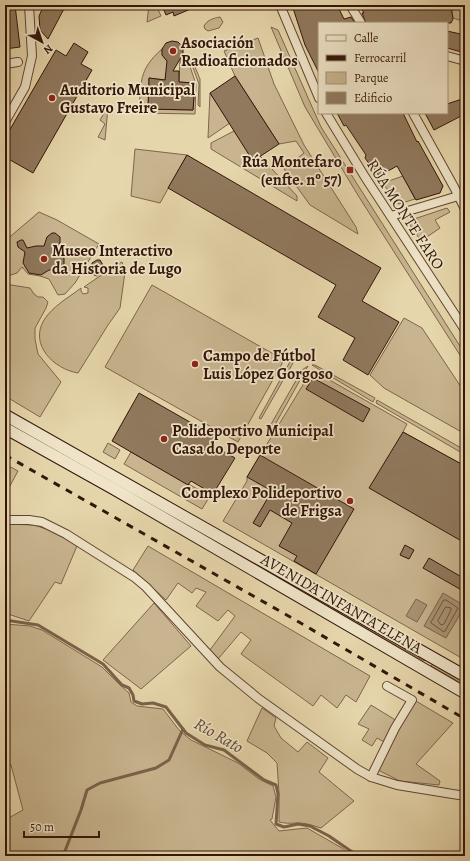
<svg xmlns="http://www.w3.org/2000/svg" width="470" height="861" font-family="Alegreya,serif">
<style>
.green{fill:#c8b58f;stroke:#7e654c}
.water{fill:#a99474;stroke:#7a6149}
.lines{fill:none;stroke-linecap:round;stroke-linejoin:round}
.shore{stroke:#6e543e;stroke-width:1}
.stream{stroke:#7a6149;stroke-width:3}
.building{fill:#90795d;stroke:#331509}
.street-casing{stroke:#604532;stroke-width:10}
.secondary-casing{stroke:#331509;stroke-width:13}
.street{stroke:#efe4c8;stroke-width:8}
.secondary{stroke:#efe4c8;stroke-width:11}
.rail{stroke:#331509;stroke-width:3;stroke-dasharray:7 7;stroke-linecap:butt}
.poi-dot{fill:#8f2418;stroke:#efe4c8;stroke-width:1.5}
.labels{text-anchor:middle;stroke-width:3.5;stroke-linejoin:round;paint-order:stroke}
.poi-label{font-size:16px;font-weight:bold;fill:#331509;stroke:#efe4c8;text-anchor:start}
.street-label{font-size:16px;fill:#331509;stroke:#efe4c8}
.water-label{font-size:17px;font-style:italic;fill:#624834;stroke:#efe4c8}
</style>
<rect width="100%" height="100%" fill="#e6d6ab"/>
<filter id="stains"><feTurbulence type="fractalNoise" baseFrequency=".005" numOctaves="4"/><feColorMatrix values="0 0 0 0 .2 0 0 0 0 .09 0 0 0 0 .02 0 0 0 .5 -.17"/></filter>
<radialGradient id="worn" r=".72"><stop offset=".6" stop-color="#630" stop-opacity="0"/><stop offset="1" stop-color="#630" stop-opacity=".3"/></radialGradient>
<g class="green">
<polygon points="149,5 156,5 161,16 147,22"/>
<polygon points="451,5 465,5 465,22 453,18"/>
<path d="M 220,17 L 223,22 L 219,28 L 208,31 L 205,29 L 204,26 C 207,20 214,18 220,17 Z"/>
<polygon points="271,27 278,30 321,127 465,354 465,363 359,197 305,107"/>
<polygon points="258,38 274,84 304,145 356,227 358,234 310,205 284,169 304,153 296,141 279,144 235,76 224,51"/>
<path d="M 162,49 C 162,55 164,60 170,62 L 165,80 L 149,78 L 148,109 L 193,110 L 195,83 L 179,82 L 180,60 L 187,58 L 196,84 L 195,114 L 139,113 C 141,83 138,70 162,49 Z"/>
<polygon points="190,55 200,79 200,107 198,105 199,84 189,57"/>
<polygon points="210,93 230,123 208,138"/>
<polygon points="108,107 105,140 98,137 105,124 100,120"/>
<polygon points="234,131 260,156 297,196 297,201 211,149 211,143"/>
<polygon points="135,149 187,155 160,203 131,196"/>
<polygon points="403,176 415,199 399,204 395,201 383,183"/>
<polygon points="447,208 450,212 435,220 440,228 421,241 410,225 411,220"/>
<polygon points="39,212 57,220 99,244 75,283 65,294 58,295 49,279 40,276 28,274 22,267 17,273 5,277 5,241"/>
<path d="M 122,262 L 125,272 L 120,308 L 108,325 L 78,373 C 54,369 29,345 44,320 C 53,306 68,298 81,288 L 81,291 L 83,294 L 88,293 L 88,288 L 84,287 L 116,265 Z"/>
<polygon points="5,284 30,288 34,294 38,297 43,297 48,302 46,308 35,328 35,339 38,354 61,382 40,417 5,396"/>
<polygon points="152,285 284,360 238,442 105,367"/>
<polygon points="404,318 422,328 465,393 465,434 384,388 370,375"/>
<polygon points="291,360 293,360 293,363 261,419 259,418"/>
<polygon points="312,365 315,365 375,398 373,402"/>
<polygon points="308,366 272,430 269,430 270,426 302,370"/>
<polygon points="312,370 407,424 403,432 465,466 465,660 223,521 247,481 247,477"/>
<polygon points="377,400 463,449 462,453 376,403"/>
<polygon points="108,443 120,450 115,459 103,452"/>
<polygon points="131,452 210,496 202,509 124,464"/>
<polygon points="5,464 18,471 5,495"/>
<polygon points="5,524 34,525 55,532 77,546 61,584 55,582 29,621 5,613"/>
<polygon points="223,542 426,659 424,661 221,546"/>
<polygon points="148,546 370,676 356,702 346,695 337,708 321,695 313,706 241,654 251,640 241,632 218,659 210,650 235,616 228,610 218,621 196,606 206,592 196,588 192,593 178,583 166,600 133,570"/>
<polygon points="154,603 191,646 141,689 103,660"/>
<polygon points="5,624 30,626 42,630 102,667 120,685 129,693 131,702 137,706 163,709 179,730 191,740 238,763 259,779 273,786 276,797 272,819 270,820 279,831 307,828 342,848 352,856 5,856 5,820 23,810 11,765 5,764"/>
<polygon points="433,663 465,681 465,685 431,666"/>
<polygon points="416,701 453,723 416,764 440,781 439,785 400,781 376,769 402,719"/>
<polygon points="371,705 397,721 386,743 377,738 372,746 362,740 369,729 358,724"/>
<path d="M 262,708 L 276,718 L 274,726 L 281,738 L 298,752 L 307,742 L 328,758 L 319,772 L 354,801 L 321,828 C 314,826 307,823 299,823 C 290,823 289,824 279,822 L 279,793 L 277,763 L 267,753 L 247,741 Z"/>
</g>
<g class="water">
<polygon points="443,593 465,606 446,638 424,626"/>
<polygon points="416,599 427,605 417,622 406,616"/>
</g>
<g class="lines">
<g class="shore">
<polygon points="444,600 446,600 458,608 445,631 444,632 431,623"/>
<polygon points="446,607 451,608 451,610 444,624 441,625 438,621"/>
</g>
<g class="stream">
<polyline points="5,620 38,625 103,664 122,685 129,688 133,695 134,701 142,704 153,703 166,707 186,733 205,745 224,750 264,780 276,785 278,794 276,824 284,827 298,824 310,826 329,836 358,856"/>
<polyline points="63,856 81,810 87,790 100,783 156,768 169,760 183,729"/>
</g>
</g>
<g class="building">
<polygon points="15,5 20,47 5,49 5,7"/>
<polygon points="44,5 66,5 48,39 40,30 39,16"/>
<polygon points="162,5 200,5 174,16 173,12 166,15"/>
<polygon points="292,5 337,5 344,19 351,17 355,23 319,23 319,73 305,45"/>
<polygon points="359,5 451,6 453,19 451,23 366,23 362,13 364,13"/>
<polygon points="447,31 465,35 465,53 447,48"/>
<polygon points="172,41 178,42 183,47 183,54 173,71 179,71 179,82 195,83 193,110 148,109 149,78 165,80 167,61 162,55 162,49 166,43"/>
<polygon points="74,43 88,52 81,64 92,70 33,173 5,157 5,138 56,50 66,56"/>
<polygon points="235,76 279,144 253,161 210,93"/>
<polygon points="462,99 465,105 465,114 434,130 425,113 447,113 447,104"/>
<polygon points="337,113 403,113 417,142 418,141 443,186 440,193 416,200 397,166 379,176 372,165 370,165 365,158 366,155 346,125 344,126"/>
<polygon points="187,155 381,268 362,301 399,322 368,375 343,360 355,338 318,317 336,285 168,188"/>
<polygon points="52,233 55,233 60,237 60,243 55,250 64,257 64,264 59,270 49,270 41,275 29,273 23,263 25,252 18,247 17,242 21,240 23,240 27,248 36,246 44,246 47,237"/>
<polygon points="97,260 100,260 103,265 100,274 97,276 94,275 91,271 92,268 92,263"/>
<polygon points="313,378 370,409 363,422 306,389"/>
<polygon points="139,393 216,437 212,445 235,458 213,494 191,481 188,485 112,441"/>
<polygon points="403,432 465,466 465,543 369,488"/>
<polygon points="260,455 354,509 316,574 294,561 297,556 279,546 292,523 270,510 260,527 253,523 272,491 247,477"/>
<polygon points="405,545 414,550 409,559 400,555"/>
<polygon points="429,558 465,579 465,592 423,568"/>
</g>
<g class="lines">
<defs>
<g id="street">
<polyline points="280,5 319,98"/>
<polyline points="350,5 361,23"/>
<polyline points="447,56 465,61"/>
<polyline points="5,64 18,62"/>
<polyline points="326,113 365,177 465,330"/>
<polyline points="413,113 454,187 465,209"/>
<polyline points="5,122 25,87 32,56 29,5"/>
<polyline points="391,216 465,194"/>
<polyline points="5,520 29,520 42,522 66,534 134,577 146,587 220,667 259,699 357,769 371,777 397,785 465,796"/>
<polyline points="371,777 395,728 412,700 387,686"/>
</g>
<g id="secondary">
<polyline points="5,415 465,676"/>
<polyline points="5,428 114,489 465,693"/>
</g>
</defs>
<use href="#street" class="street-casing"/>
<use href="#secondary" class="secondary-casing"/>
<use href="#street" class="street"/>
<use href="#secondary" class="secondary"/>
<polyline class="rail" points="5,455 292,618 465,719"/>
</g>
<g class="poi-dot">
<circle cx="173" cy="51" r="4"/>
<circle cx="52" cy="98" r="4"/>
<rect x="346" y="166" width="8" height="8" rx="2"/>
<circle cx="44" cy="259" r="4"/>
<circle cx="195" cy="364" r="4"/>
<circle cx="164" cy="439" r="4"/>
<circle cx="350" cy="501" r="4"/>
</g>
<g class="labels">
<g class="poi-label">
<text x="181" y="48">Asociación<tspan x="181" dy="18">Radioaficionados</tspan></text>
<text x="60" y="95">Auditorio Municipal<tspan x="60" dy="18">Gustavo Freire</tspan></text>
<text x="342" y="167" text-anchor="end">Rúa Montefaro<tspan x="342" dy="18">(enfte. nº 57)</tspan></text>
<text x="52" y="256">Museo Interactivo<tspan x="52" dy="18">da Historia de Lugo</tspan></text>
<text x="203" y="361">Campo de Fútbol<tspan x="203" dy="18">Luis López Gorgoso</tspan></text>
<text x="172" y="436">Polideportivo Municipal<tspan x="172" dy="18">Casa do Deporte</tspan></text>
<text x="342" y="498" text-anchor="end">Complexo Polideportivo<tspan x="342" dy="18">de Frigsa</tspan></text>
</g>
<g class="street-label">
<text transform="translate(406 214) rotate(57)" y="6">RÚA MONTE FARO</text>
<text transform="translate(342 603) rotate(30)" y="6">AVENIDA INFANTA ELENA</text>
</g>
<g class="water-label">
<text transform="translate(219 735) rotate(30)" y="6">Río Rato</text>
</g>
</g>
<rect width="470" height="861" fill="none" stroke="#e6d6ab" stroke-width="20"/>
<rect x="6" y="6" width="458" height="849" fill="none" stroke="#331509" stroke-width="2"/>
<rect x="10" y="10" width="450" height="841" fill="none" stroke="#331509"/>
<rect x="318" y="22" width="130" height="92" fill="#efe4c8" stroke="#a4917c"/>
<rect x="326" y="35" width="20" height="6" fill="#efe4c8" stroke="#a4917c"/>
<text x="354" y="42" font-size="12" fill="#331509">Calle</text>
<rect x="326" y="55" width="20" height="6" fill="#331509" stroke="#a4917c"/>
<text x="354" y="62" font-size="12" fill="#331509">Ferrocarril</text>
<rect x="326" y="72" width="20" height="12" fill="#c8b58f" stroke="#a4917c"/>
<text x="354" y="82" font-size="12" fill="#331509">Parque</text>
<rect x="326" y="92" width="20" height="12" fill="#90795d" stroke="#a4917c"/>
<text x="354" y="102" font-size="12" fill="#331509">Edificio</text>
<g transform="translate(42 42) rotate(140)" stroke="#efe4c8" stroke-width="3" paint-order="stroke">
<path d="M0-3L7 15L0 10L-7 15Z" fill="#331509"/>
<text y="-6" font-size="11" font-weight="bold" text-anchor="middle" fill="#331509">N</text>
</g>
<path d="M24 831v6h75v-6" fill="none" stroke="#331509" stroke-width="2"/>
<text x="30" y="831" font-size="12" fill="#331509" stroke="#efe4c8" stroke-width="3" paint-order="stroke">50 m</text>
<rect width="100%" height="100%" filter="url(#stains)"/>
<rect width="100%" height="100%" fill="url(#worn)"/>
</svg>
